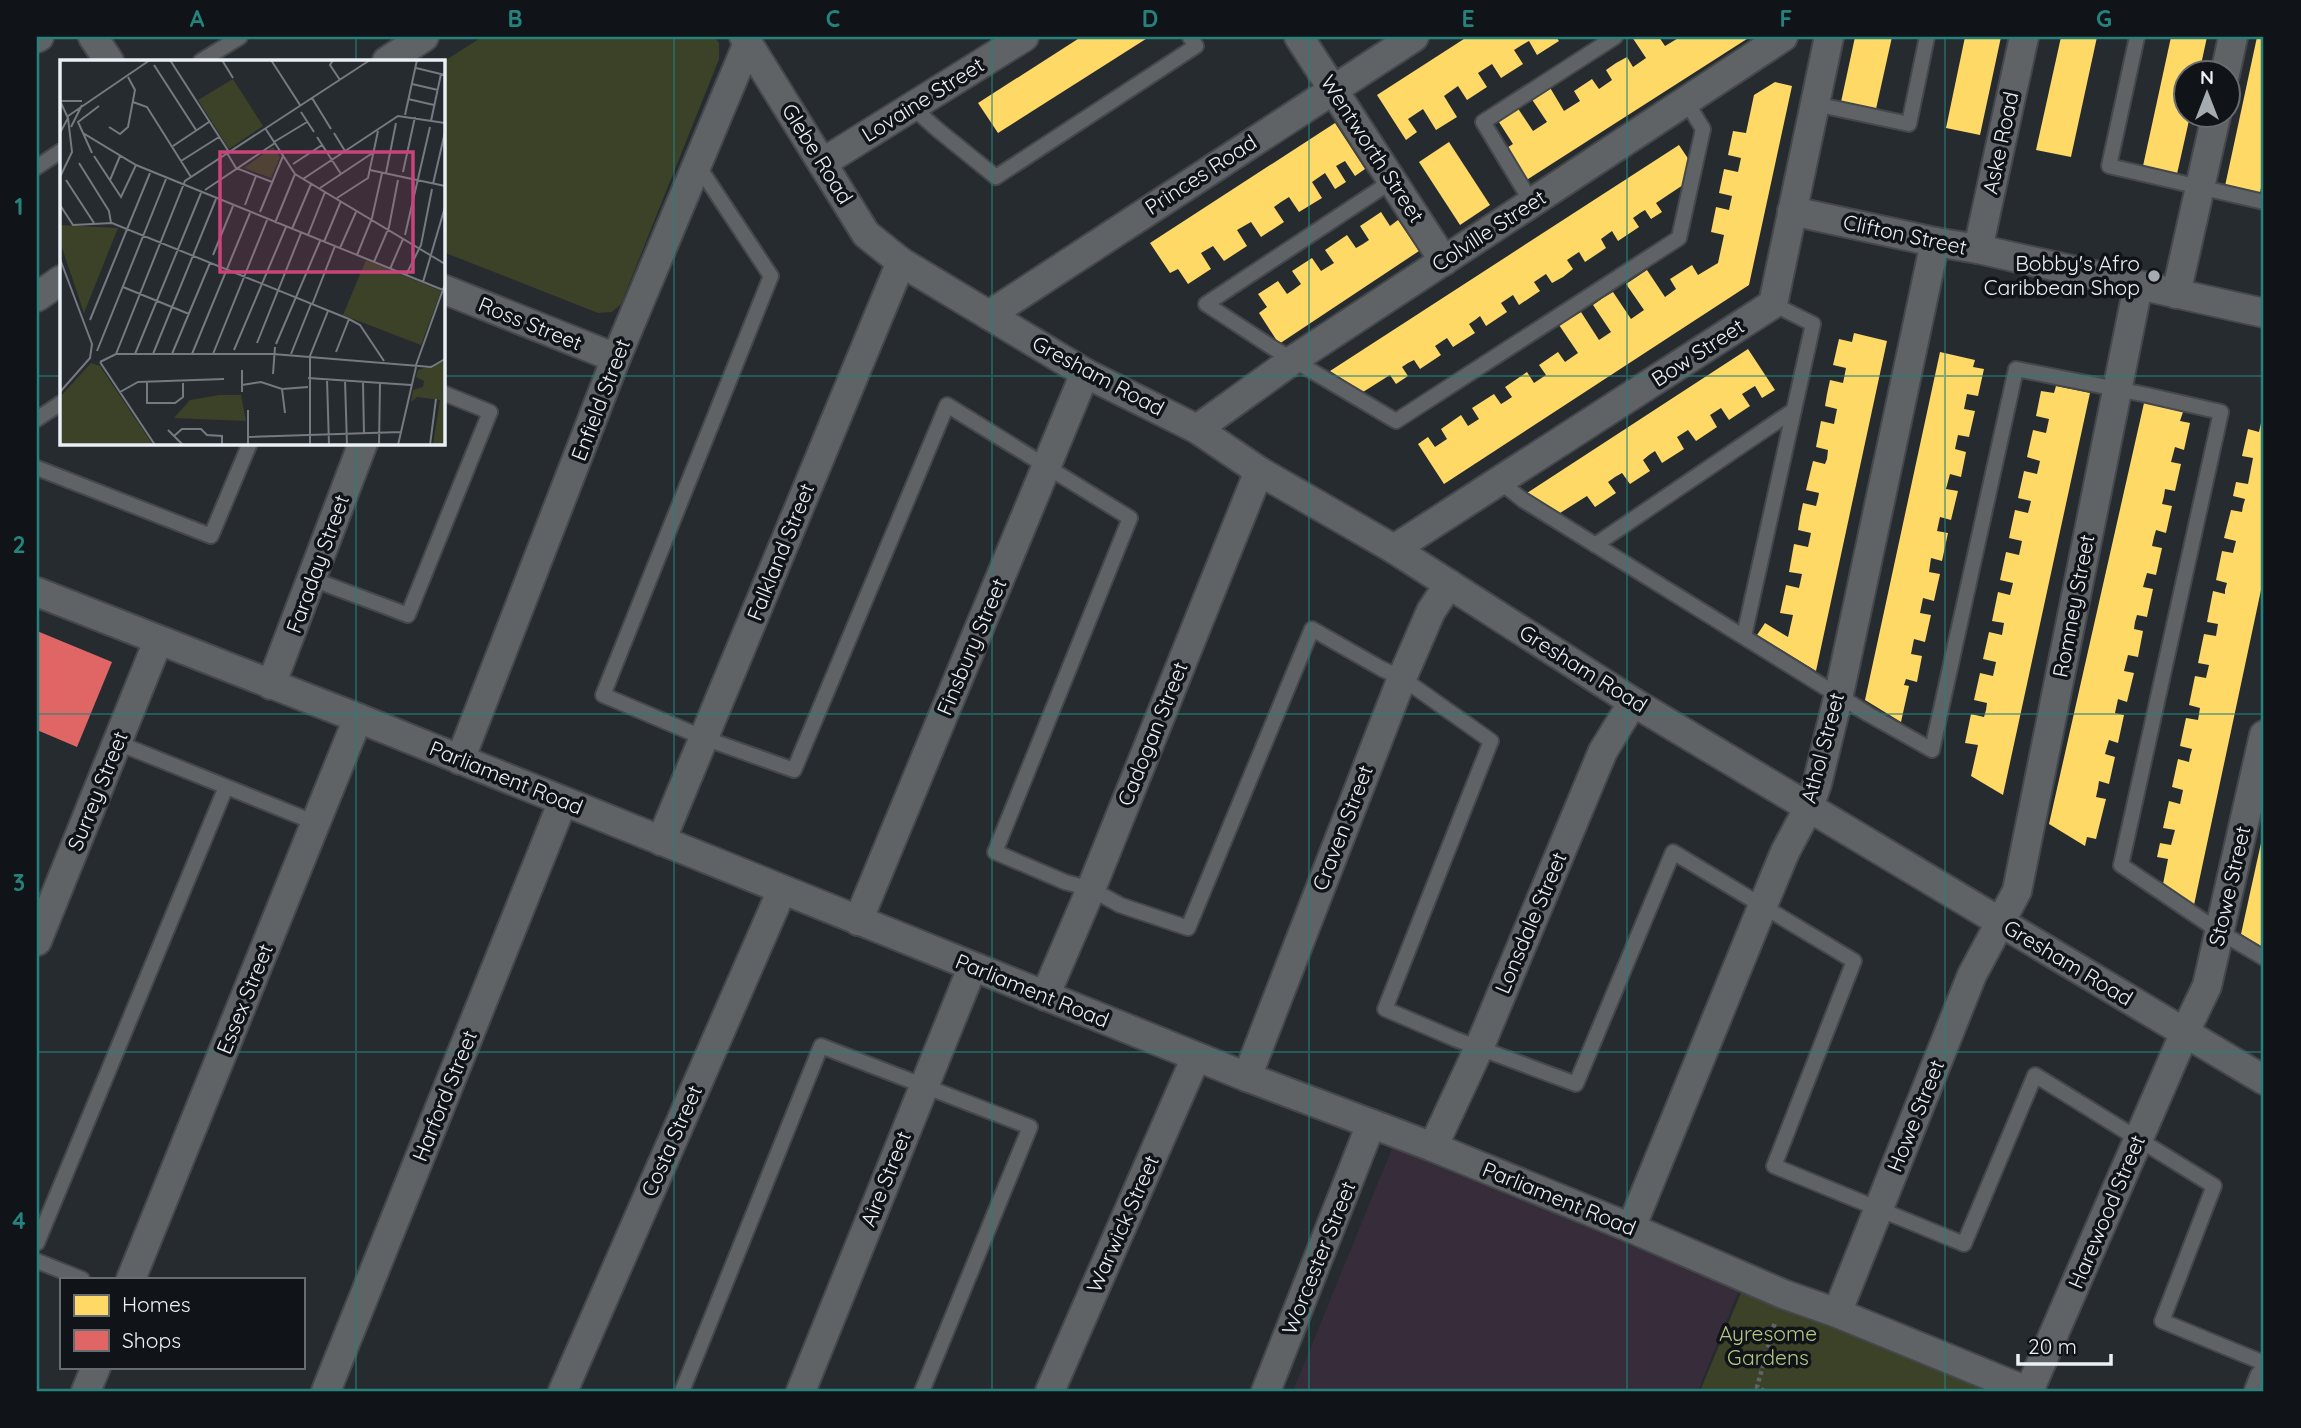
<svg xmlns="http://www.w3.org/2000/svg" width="2301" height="1428" font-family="Quicksand,sans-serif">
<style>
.education{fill:#372d3a}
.green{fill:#3b4228}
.homes{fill:#ffd966}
.shops{fill:#e06666}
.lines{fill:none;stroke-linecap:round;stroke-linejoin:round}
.lane-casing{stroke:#44484c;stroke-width:18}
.street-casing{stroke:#44484c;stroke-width:32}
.path{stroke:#616467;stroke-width:4.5;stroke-dasharray:3.5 3.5;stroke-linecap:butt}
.lane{stroke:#606366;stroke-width:14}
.street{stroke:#606366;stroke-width:28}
.grid{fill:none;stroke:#25827c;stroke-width:2;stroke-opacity:0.55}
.poi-dot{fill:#a5acb1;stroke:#101418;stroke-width:2.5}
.labels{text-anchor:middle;stroke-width:7;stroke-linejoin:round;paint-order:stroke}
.street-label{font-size:21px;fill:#eaf1f6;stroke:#101418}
.poi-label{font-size:21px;fill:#eaf1f6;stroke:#101418;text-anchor:end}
.park-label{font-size:21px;fill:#b5c784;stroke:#101418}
.inset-road{fill:none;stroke:#747a7f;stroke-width:2}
.view{fill:#ca437a;fill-opacity:0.15;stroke:#ca437a;stroke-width:3.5}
.inset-edge{fill:none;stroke:#eaf1f6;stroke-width:3.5}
.neatline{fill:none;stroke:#25827c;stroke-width:2.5}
.grid-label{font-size:23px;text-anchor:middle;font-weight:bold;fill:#25827c}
</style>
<rect width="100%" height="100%" fill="#262b30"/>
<polygon class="education" points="1393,1146 1739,1290 1698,1391 1293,1391"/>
<g class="green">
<polygon points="482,37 715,37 719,43 719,59 621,304 612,312 598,313 443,252 443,62"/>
<polygon points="1743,1288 1997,1391 1700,1391"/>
</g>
<g class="homes">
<polygon points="1081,37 1149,37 998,133 978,103"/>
<polygon points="1467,37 1556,37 1559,41 1537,55 1529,41 1522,45 1514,50 1523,64 1501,78 1492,64 1478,73 1487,87 1467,100 1458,86 1444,96 1457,117 1436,130 1423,109 1408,119 1417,132 1406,140 1377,95"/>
<polygon points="1632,37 1659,37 1665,46 1680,37 1750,37 1525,181 1505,149 1513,144 1497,119 1517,107 1533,131 1547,122 1531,98 1549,86 1564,111 1580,101 1574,91 1592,79 1599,89 1612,80 1606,70 1616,63 1627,57 1633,67 1646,58"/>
<polygon points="1855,37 1892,37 1876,109 1841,102"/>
<polygon points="1965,37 2001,37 1980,135 1946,128"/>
<polygon points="2061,37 2097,37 2071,157 2036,150"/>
<polygon points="2171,37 2207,37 2199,74 2186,74 2186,116 2190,116 2177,174 2143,166"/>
<polygon points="2257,37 2264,37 2264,172 2260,193 2225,186"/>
<polygon points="1775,82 1792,86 1749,285 1444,484 1418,444 1428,437 1435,447 1447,439 1441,429 1461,415 1468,426 1479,419 1472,408 1494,394 1501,404 1506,401 1512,397 1505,387 1527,372 1534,383 1546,375 1539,365 1558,352 1565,362 1578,353 1559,325 1581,312 1599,340 1611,332 1593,305 1603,298 1613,292 1631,319 1644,310 1626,284 1647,270 1665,297 1676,289 1670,279 1692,265 1698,275 1718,263 1724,235 1711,232 1716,207 1729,210 1732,196 1719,193 1724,169 1738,172 1741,158 1728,155 1733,131 1746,133 1754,95"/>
<polygon points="1335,123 1365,169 1355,176 1345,161 1336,166 1346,182 1335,189 1325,173 1312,182 1322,198 1299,212 1289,197 1281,202 1274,207 1284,222 1261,237 1251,222 1237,230 1247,246 1224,261 1213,246 1201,253 1211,269 1188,284 1178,269 1170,273 1150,243"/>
<polygon points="1449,142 1490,205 1460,225 1419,162"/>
<polygon points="1679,145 1689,160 1683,185 1656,203 1662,212 1651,219 1645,210 1640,213 1633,218 1639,227 1618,241 1612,231 1601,239 1606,248 1585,262 1579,252 1567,260 1573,269 1563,277 1552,283 1546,274 1534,282 1540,291 1519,305 1513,295 1501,303 1507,312 1486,326 1480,316 1475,320 1469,324 1475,333 1453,347 1447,338 1435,346 1441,355 1420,369 1414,360 1408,363 1402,367 1408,376 1396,384 1390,375 1363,392 1330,371"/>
<polygon points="1381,212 1390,226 1398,220 1419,251 1279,344 1259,313 1267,307 1258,294 1278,281 1287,294 1293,290 1301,284 1292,271 1312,258 1321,271 1334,263 1325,250 1347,235 1356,248 1363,244 1369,240 1360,226"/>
<polygon points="1854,333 1887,341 1816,671 1757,635 1765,623 1788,637 1793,615 1780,613 1786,585 1799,588 1802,574 1789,572 1794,544 1808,547 1811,533 1798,530 1800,517 1803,503 1816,506 1818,498 1819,493 1806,490 1813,461 1825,464 1827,459 1828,450 1816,447 1821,421 1834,424 1837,409 1825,406 1827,394 1830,380 1843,383 1846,368 1833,365 1839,339 1852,342"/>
<polygon points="1748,349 1775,390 1762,398 1755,386 1742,394 1750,406 1729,420 1721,408 1710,415 1717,427 1696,441 1688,430 1677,437 1684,449 1662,463 1655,451 1649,455 1643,460 1650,471 1630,484 1622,473 1615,477 1608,482 1616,493 1595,507 1587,496 1560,513 1527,493"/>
<polygon points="1940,352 1975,360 1973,367 1984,369 1978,396 1967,394 1964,409 1975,411 1969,437 1958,435 1955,449 1966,452 1961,477 1950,474 1946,489 1958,491 1951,520 1940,517 1937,531 1948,533 1942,561 1931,558 1929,572 1940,574 1934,601 1923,598 1920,613 1931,615 1925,642 1914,639 1911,654 1922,656 1917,682 1906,679 1904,685 1909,686 1901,722 1865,700"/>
<polygon points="2056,386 2090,393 2003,795 1971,776 1978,745 1965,743 1971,714 1984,717 1986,710 1987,703 1974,700 1980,673 1993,676 1996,662 1983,659 1989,632 2002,635 2004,623 1992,621 1998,592 2010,595 2013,583 2000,580 2006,552 2019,555 2022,541 2009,538 2015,510 2028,513 2031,501 2018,498 2024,471 2037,474 2040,461 2027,457 2033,430 2046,433 2049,419 2036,416 2041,391 2054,393"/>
<polygon points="2144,403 2183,412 2180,421 2190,423 2184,450 2175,447 2171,462 2181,464 2175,491 2165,489 2164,496 2162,504 2172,506 2166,533 2156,530 2154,537 2152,546 2162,548 2156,575 2147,573 2143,587 2153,589 2147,617 2137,615 2135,622 2134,629 2143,631 2138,657 2128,655 2124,671 2134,673 2127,702 2118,699 2115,713 2124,715 2118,743 2109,740 2105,754 2115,757 2109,784 2099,781 2098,788 2096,797 2106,799 2096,839 2087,837 2085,846 2049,824"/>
<polygon points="2261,423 2264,423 2264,576 2194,905 2163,884 2168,859 2157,857 2160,843 2171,845 2175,830 2163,828 2169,801 2180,804 2183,790 2172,787 2178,759 2189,762 2190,756 2192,749 2180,746 2186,718 2198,720 2200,708 2189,705 2195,676 2206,678 2209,665 2198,663 2204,634 2216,636 2218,624 2207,622 2213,591 2225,594 2225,590 2227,583 2216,580 2222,551 2233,553 2236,541 2224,538 2231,510 2242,512 2243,506 2245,499 2233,496 2236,482 2248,484 2253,458 2242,456 2248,429 2259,432"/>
<polygon points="2263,834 2264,834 2264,948 2241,934"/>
</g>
<polygon class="shops" points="37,631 112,662 77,747 37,730"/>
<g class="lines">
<defs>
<g id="lane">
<polyline points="2137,37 2109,166 2264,202"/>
<polyline points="201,61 240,37"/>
<polyline points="1815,104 1909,124 1927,37"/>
<polyline points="912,107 938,130 996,177 1196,46 1190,37"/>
<polyline points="697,164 771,276 603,695 704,738 794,770 947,405 1130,518 995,852 1065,882 1091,889 1120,905 1188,928 1312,629 1382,669 1402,678 1491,741 1385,1009 1455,1039 1576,1084 1673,852 1854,961 1774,1166 1964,1244 2035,1075 2214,1186 2162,1321 2264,1363"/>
<polyline points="37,167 61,151"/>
<polyline points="1392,181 1206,304 1273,348 1396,421 1679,238 1703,129 1686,101"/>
<polyline points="1532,203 1483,122 1615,37"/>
<polyline points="37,419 61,403"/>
<polyline points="37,468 211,536 250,443"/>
<polyline points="1499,481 1523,500 1868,714 1932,750 2016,369 2147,395 2221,412 2121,865 2220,932 2264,958"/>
<polyline points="1595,545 1794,410"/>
<polyline points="312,579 408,615 490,412 443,393"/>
<polyline points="1744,636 1813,324 1773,304"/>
<polyline points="118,743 316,823"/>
<polyline points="37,1243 226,787"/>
<polyline points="37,1261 82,1279"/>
<polyline points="682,1391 821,1046 1030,1127 922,1391"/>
</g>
<g id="street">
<polyline points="93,37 109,61"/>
<polyline points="744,37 866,234 901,262 1085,373 1197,429 1259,471 1394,549 1633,702 2264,1080"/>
<polyline points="1299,37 1444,261"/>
<polyline points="37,38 39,37"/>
<polyline points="387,61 424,37"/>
<polyline points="2225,74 2233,37"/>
<polyline points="822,163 1024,37"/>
<polyline points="1792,211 1935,242 1978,249 2264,313"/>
<polyline points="1978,249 2024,37"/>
<polyline points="443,289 616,358"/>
<polyline points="2176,294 2216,116"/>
<polyline points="37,297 61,280"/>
<polyline points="989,315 1414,37"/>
<polyline points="1197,429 1293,360 1783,37"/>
<polyline points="1394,549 1773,304 1829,37"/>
<polyline points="37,592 358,718 1247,1077 1433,1147 1631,1228 1783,1294 1837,1313 2027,1391"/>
<polyline points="271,685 363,443"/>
<polyline points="460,760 616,358 748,43"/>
<polyline points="661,841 901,262"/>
<polyline points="858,921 1085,373"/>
<polyline points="37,941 158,641"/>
<polyline points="1045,996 1091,889 1259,471"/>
<polyline points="1247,1077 1402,678 1431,611 1449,584"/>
<polyline points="1433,1147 1479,1048 1603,751 1633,702"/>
<polyline points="1631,1228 1763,905 1785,852 1809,807 1817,784 1839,694 1935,242"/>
<polyline points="131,1279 358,718"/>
<polyline points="1837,1313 1972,975 2017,891 2138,286"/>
<polyline points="86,1391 96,1367"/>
<polyline points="326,1391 563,801"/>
<polyline points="563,1391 782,890"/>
<polyline points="801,1391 972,968"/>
<polyline points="1050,1391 1196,1057"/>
<polyline points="1266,1391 1371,1124"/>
<polyline points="2029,1391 2185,1032 2207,986 2264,735"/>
<polyline points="2259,1391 2264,1378"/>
</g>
</defs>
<use href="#lane" class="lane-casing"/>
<use href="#street" class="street-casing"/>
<polyline class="path" points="1764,1391 1757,1387 1775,1322"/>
<use href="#lane" class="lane"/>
<use href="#street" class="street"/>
</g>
<path class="grid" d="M 356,37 L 356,61M 674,37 L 674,1391M 992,37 L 992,1391M 1309,37 L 1309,1391M 1627,37 L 1627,1391M 1945,37 L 1945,1391M 37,376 L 61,376M 443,376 L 2264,376M 356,443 L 356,1391M 37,714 L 2264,714M 37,1052 L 2264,1052"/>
<circle class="poi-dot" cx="2154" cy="276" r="7"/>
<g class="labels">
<g class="street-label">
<text transform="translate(923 100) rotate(-32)" y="7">Lovaine Street</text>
<text transform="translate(2001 143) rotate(-78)" y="7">Aske Road</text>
<text transform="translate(1372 149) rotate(57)" y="7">Wentworth Street</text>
<text transform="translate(817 154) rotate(58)" y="7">Glebe Road</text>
<text transform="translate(1201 175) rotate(-33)" y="7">Princes Road</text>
<text transform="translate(1489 231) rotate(-33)" y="7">Colville Street</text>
<text transform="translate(1905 235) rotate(12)" y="7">Clifton Street</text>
<text transform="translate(530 324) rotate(22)" y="7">Ross Street</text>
<text transform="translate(1698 353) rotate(-33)" y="7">Bow Street</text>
<text transform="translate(1098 376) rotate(28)" y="7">Gresham Road</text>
<text transform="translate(601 400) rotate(-69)" y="7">Enfield Street</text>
<text transform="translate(781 552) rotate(-68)" y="7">Falkland Street</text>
<text transform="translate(318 564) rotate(-70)" y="7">Faraday Street</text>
<text transform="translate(2074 606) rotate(-79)" y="7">Romney Street</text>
<text transform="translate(972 647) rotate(-67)" y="7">Finsbury Street</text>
<text transform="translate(1583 669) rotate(32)" y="7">Gresham Road</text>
<text transform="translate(1153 734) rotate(-68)" y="7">Cadogan Street</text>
<text transform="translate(1823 748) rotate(-75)" y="7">Athol Street</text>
<text transform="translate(506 778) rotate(22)" y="7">Parliament Road</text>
<text transform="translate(98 791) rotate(-68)" y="7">Surrey Street</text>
<text transform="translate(1343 828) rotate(-69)" y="7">Craven Street</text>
<text transform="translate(2230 886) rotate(-77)" y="7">Stowe Street</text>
<text transform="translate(1531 923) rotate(-67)" y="7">Lonsdale Street</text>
<text transform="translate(2068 963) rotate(31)" y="7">Gresham Road</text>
<text transform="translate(1032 991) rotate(22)" y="7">Parliament Road</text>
<text transform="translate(245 999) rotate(-68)" y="7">Essex Street</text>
<text transform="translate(445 1096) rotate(-68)" y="7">Harford Street</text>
<text transform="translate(1916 1116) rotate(-68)" y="7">Howe Street</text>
<text transform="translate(672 1141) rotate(-66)" y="7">Costa Street</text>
<text transform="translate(886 1179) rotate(-68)" y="7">Aire Street</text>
<text transform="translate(1559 1199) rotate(22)" y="7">Parliament Road</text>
<text transform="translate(2107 1212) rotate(-67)" y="7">Harewood Street</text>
<text transform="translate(1123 1224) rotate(-66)" y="7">Warwick Street</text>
<text transform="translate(1319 1258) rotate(-68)" y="7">Worcester Street</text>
</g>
<g class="poi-label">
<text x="2140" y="271">Bobby's Afro<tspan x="2140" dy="24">Caribbean Shop</tspan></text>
</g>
<g class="park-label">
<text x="1768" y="1341">Ayresome<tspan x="1768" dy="24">Gardens</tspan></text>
</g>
</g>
<g transform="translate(60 60)">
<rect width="385" height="385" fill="#262b30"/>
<path d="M 173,19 L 203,66 L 169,89 L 138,40 ZM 213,87 L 220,97 L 211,118 L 184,108 ZM 0,165 L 58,168 L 24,253 L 2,188 ZM 306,200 L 381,231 L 361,285 L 283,255 ZM 385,301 L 385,385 L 373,385 L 380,340 L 357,337 L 351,342 L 353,330 L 363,327 L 364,321 L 356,317 L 358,310 ZM 31,303 L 40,306 L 93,385 L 0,385 L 0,337 ZM 159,335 L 181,335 L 186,361 L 114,358 L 130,340 Z" fill="#3b4228"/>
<path class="inset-road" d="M 110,0 L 169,92M 162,0 L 173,18M 211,0 L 240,45M 273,0 L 270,5 L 280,20M 94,5 L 136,70M 356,8 L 385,15M 352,24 L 378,30M 252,38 L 271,69M 348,39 L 374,45M 0,41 L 22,41M 73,42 L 87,47 L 131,117M 39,46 L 18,62 L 23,73 L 76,105 L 383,230M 241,52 L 254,72M 345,55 L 357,0M 8,56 L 90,0M 371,61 L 381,14M 11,67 L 22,45M 49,67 L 60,74 L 68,67 L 75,30 L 68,17M 205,68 L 235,114 L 385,204M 0,73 L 8,58 L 1,43M 23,73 L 32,93M 274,73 L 285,91M 257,77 L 281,114M 214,82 L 247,62M 113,86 L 149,62M 167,93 L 176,108 L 212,122M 34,96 L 61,137 L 76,105M 121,101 L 159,77M 19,103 L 49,151 L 51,163M 233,104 L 262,85M 310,110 L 385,126M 343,112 L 355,57M 326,113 L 336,63M 0,117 L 12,92 L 8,58M 243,119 L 338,56 L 385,63M 6,120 L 34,163M 50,120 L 60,96M 373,124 L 385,72M 260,128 L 314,92M 145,130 L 215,83M 277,138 L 308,118 L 318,71M 0,145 L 13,165 L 52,163 L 289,259 L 300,265 L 324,301M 185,145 L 196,116M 200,152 L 223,96M 215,163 L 235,114M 232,169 L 251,124M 248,175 L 265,132M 345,175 L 370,67M 264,182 L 281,141M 280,188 L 296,152M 153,195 L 173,146M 297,195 L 312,158 L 322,113M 0,199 L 32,284 L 30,298 L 0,332M 314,202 L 329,167 L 338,120M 330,209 L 343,179M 346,215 L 361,185 L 372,129M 363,222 L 385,147M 63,227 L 129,254M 252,245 L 275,186M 30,260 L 90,113M 197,283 L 241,173M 216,284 L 260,181M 174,290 L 226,167M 37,291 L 106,119M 276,292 L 289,259M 56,294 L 125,121 L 310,0M 75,294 L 141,133M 93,294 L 156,139M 112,294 L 150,203M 132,294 L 190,153M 153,294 L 207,160M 231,294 L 251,244M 40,302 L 56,294 L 213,294 L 371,307 L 385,299M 40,302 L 95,385M 356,305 L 385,224M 182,310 L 182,332M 213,314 L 215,287M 248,318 L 351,325M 267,319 L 269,385M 285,320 L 287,385M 87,322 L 87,343 L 115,343 L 123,337 L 123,323M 303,322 L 304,374M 182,325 L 201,322 L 222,329 L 248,327M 222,329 L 225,353M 60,332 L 78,322 L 164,319M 108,370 L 123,385M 114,376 L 122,369 L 141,369 L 147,375 L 162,376 L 162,385M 188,377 L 341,372M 188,385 L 188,350M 250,385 L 250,296 L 268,251M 319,385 L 320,323M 338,385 L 356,307M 370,385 L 376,339"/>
<path class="view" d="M 160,92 L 353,92 L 353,212 L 160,212 Z"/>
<rect width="385" height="385" class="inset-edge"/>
</g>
<rect width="2301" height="1428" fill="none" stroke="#101418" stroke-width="77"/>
<rect x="60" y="1278" width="245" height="91" fill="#101418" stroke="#676c71" stroke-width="2"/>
<rect x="74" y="1295" width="35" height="21" fill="#ffd966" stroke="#676c71" stroke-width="2"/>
<text x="122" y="1312" font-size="21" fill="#eaf1f6">Homes</text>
<rect x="74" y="1330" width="35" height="21" fill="#e06666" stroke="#676c71" stroke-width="2"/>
<text x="122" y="1348" font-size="21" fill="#eaf1f6">Shops</text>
<g transform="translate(2207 94)"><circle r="33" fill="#101418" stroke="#676c71" stroke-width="2"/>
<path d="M0-5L12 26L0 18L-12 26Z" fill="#a5acb1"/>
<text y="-10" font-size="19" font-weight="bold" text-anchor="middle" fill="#eaf1f6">N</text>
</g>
<path d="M2018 1354v10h93v-10" fill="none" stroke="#eaf1f6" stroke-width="3.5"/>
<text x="2028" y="1354" font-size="21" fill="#eaf1f6" stroke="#101418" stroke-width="5" paint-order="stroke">20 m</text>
<rect x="38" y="38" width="2224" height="1352" class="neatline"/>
<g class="grid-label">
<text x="197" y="27">A</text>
<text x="515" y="27">B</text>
<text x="833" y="27">C</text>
<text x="1150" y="27">D</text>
<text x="1468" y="27">E</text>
<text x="1786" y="27">F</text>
<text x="2104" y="27">G</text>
<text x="19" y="215">1</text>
<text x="19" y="553">2</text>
<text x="19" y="891">3</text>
<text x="19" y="1229">4</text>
</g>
</svg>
